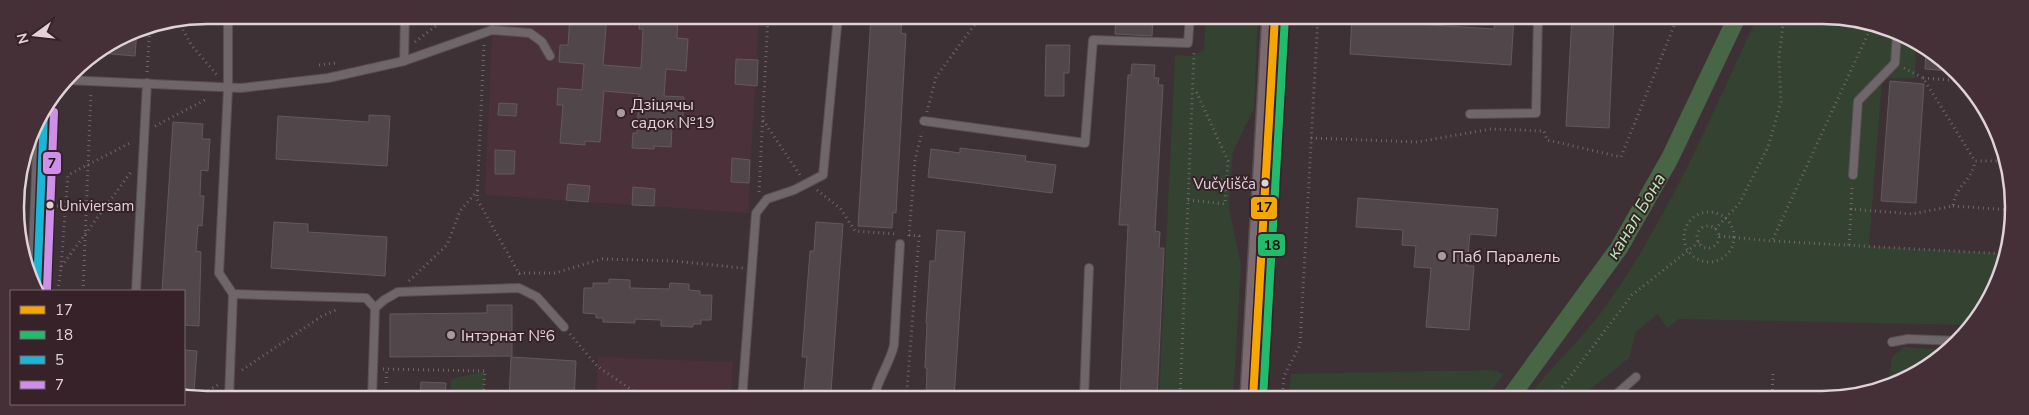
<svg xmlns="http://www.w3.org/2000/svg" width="2029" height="415" font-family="'Nunito Sans',sans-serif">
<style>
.built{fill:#4b313a}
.green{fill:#334231}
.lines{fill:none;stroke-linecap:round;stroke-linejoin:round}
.canal{stroke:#486646;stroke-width:18}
.building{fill:#514649;stroke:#64595c}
.service-casing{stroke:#594e52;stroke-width:10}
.tertiary-casing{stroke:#594e52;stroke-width:21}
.primary-casing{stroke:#594e52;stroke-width:28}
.path{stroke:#71676b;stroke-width:3;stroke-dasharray:1 4;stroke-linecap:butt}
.service{stroke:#6f6669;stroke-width:8}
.tertiary{stroke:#6f6669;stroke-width:19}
.primary{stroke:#7b6a70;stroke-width:25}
.bus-1-casing{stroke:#37222a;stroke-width:11}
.bus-2-casing{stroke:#37222a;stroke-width:11}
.bus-3-casing{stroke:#37222a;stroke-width:11}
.bus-4-casing{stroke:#37222a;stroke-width:11}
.bus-1{stroke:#f7a600;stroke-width:8}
.bus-2{stroke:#20bc6c;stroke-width:8}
.bus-3{stroke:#1ab6d8;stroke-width:8}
.bus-4{stroke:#ce8fe9;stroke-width:8}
.poi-dot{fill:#a89a9e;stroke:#37222a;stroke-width:2}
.bus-dot{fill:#e1d2d7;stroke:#37222a;stroke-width:2}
.labels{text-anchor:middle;stroke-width:4;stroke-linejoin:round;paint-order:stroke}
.bus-label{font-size:15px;fill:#e1d2d7;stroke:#37222a;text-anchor:end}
.poi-label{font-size:16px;fill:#e1d2d7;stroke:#37222a;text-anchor:start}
.water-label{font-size:18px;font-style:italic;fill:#b2eab0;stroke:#37222a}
.rim{fill:none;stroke:#e1d2d7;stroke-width:2.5}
.line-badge{stroke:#37222a;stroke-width:2}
.pale-badge-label{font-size:14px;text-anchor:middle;font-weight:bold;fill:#111}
</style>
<rect width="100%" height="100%" fill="#3d3135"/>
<g class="built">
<polygon points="493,15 759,16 748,213 485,195"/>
<polygon points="598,357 733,362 731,395 729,399 596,399"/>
</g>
<g class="green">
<polygon points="1206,16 1258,16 1254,108 1233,152 1229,208 1241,265 1233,399 1159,399 1175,55 1192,56 1204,50"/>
<path d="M 1757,17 L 1846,17 L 1916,40 L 1915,78 L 1882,79 L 1869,246 L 2006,254 L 1994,292 L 1971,325 L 1679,319 L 1667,328 L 1658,314 L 1636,332 L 1629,358 L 1578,399 L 1527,399 C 1552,364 1586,336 1610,300 C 1671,212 1713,113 1757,17 Z"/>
<polygon points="1904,347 1948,350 1895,385 1888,387 1892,357"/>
<polygon points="1492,370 1504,374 1485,399 1288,399 1291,374"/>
<polygon points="485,371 483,399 450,399 451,379"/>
<polygon points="1632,390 1636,390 1839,398 1629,399 1629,394"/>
</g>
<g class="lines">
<polyline class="canal" points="1509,399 1619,248 1670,158 1737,17"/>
</g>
<g class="building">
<polygon points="570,15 607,15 603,65 641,68 643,29 639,29 640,15 678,17 677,38 688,39 686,71 666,69 664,96 684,97 682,128 672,127 671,147 654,146 654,149 632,148 633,133 637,133 639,94 604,91 600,142 585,141 585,145 560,143 563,105 557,105 558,88 582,90 584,64 559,62 560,45 568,45"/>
<polygon points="871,16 902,16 901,33 906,34 896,213 893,212 892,228 858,226"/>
<polygon points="1116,16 1153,16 1152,36 1115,34"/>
<polygon points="1352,16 1416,16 1415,24 1494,29 1495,16 1514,16 1511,65 1350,54"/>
<polygon points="1572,16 1614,16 1609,128 1566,126"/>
<polygon points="137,29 135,56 99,53 134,30"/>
<polygon points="1046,45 1070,45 1069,73 1064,73 1064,96 1045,96"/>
<polygon points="1926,48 1942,62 1952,71 1925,69"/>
<polygon points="736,59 758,60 757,86 735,84"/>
<polygon points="1132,64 1155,65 1154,78 1159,78 1158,85 1163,85 1155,231 1160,232 1159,248 1164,248 1157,399 1120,399 1128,225 1119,225 1128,75 1131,75"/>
<polygon points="1890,81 1924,84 1916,203 1881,201"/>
<polygon points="499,103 517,104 516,116 498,115"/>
<polygon points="369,115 390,116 387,166 276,159 278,116 369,122"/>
<polygon points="173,122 203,124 202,139 210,139 208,171 201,170 200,196 204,196 202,226 198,225 196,251 201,252 199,326 184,325 184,291 162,291"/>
<polygon points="960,148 1026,156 1025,161 1056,165 1052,193 928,177 931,149 960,153"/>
<polygon points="495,150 515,151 514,174 495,174"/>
<polygon points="732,158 750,160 749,183 731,182"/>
<polygon points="568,184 590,186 588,202 566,200"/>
<polygon points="633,187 655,189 654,206 632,205"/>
<polygon points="1358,198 1498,209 1496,236 1470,234 1467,266 1474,266 1469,330 1426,327 1431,268 1414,267 1416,246 1402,245 1403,230 1356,227"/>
<polygon points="274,222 308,224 308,232 387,237 385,276 271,268"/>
<polygon points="816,222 843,224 831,392 804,390 807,357 802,357 810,251 814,251"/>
<polygon points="937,230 965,232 954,398 926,396 927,368 925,368 927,323 926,323 930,261 935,261"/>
<polygon points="609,279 630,280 630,288 669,289 670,283 689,284 689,290 700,291 700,295 712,295 711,320 701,320 701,324 693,324 693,327 661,326 661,320 635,319 635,323 603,322 603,318 596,318 596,314 583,313 584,288 593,288 593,283 609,283"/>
<polygon points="487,305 512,305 512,356 390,357 390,314 487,313"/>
<polygon points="184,350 197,351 194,391 184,391"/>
<polygon points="511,357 576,361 574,399 509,399"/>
<polygon points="421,382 446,383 445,399 420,399"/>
</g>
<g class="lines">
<defs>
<g id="service">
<polyline points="228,21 228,89 219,273 233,294 229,398"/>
<polyline points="404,61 405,15"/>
<polyline points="66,80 241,88 328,78 404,61 492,30 530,33 542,42 550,56"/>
<polyline points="1470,114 1536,113 1538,16"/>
<polyline points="924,121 1085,143 1093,40 1188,43 1190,16"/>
<polyline points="1853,175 1858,101 1895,63 1897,34"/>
<polyline points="136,291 147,83"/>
<polyline points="233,294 366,298 375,308 372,399"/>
<polyline points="375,308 384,300 398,292 519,288 537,297 564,327"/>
<polyline points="1892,342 1908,339 1959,341"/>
<polyline points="742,399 756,213 767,199 794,190 823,175 838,16"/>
<path d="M 874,399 C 877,379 890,364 894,345 L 900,244"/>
<polyline points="1084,399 1089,268"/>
<polyline points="1611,399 1636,377"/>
</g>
<polyline id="tertiary" points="37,289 44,112"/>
<polyline id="primary" points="1253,399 1275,16"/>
</defs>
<use href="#service" class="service-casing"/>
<use href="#tertiary" class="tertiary-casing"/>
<use href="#primary" class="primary-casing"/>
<g class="path">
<polyline points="178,21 192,46 217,75"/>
<polyline points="1872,25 1772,241 2006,254"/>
<polyline points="415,42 450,15"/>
<polyline points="484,45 477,199 521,277"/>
<polyline points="319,65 335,63"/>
<polyline points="1904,68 1923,78 1975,161 2008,161"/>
<polyline points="147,72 150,26"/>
<polyline points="1923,78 1963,81"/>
<polyline points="927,112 936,77 981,16"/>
<polyline points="763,120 800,175"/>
<polyline points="155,126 207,99"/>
<polyline points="1311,138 1417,142 1491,129 1544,131 1547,140 1621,157 1678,16"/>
<polyline points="1221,180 1246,182"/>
<polyline points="817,190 840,208 855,231 895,234"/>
<polyline points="759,192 768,16"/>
<polyline points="1188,200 1225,204 1228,161 1195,89"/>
<polyline points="57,206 74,206"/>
<polyline points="1953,206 2011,210"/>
<polyline points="1851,209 1852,185"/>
<circle cx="1709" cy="237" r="25"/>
<circle cx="1708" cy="237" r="11"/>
<polyline points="1715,229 1739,204 1768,147 1781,102 1779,58 1784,17"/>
<polyline points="909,235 919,236 907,390 909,399"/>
<polyline points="909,236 915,160 922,132"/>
<polyline points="1719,236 1772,241"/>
<path d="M 1849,245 L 1851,209 L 1912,214 L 1953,206 C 1956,184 1971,183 1975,161"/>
<polyline points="61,267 68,175 132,142"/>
<polyline points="519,273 555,273 602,259 674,261 743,268"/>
<polyline points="409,281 447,245 460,211 478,190"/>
<polyline points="58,291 61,267 131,172"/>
<polyline points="83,291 91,92"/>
<polyline points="570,334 597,366 645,399"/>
<polyline points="383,369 485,371 483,399"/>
<polyline points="242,370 322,316 338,309"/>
<polyline points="386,383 387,369"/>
<polyline points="195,398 218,385"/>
<polyline points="1180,399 1194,52"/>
<polyline points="1282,399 1284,376 1300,345 1318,16"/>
<polyline points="1553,399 1632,295 1699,242"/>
<polyline points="1772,400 1773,372"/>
</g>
<use href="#service" class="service"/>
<use href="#tertiary" class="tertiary"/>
<use href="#primary" class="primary"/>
<defs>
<polyline id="bus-1" points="1253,399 1275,16"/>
<polyline id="bus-2" points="1263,399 1285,17"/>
<polyline id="bus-3" points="37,289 44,112"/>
<polyline id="bus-4" points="47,289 54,112"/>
</defs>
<use href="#bus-1" class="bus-1-casing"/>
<use href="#bus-2" class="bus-2-casing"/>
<use href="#bus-3" class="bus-3-casing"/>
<use href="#bus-4" class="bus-4-casing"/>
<use href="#bus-1" class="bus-1"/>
<use href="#bus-2" class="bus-2"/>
<use href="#bus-3" class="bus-3"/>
<use href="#bus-4" class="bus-4"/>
</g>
<g class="poi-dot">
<circle cx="621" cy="113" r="5"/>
<circle cx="1442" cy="256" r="5"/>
<circle cx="451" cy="335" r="5"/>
</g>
<g class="bus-dot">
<circle cx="1265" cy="183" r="4.5"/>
<circle cx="50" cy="205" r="4.5"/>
</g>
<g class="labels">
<g class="bus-label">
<text x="1256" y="189">Vučylišča</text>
<text x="59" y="211" text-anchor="start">Univiersam</text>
</g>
<g class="poi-label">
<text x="631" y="110">Дзіцячы<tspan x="631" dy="18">садок №19</tspan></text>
<text x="1452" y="262">Паб Паралель</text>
<text x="461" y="341">Інтэрнат №6</text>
</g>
<g class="water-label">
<text transform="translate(1636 216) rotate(-59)" y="6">канал Бона</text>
</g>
</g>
<path d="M0 0H2029V415H0ZM207 24H1822A183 183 0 0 1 2005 207V208A183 183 0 0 1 1822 391H207A183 183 0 0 1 24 208V207A183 183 0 0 1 207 24Z" fill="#453038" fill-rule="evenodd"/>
<path class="rim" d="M207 24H1822A183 183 0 0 1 2005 207V208A183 183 0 0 1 1822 391H207A183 183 0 0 1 24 208V207A183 183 0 0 1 207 24Z"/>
<g class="line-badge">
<rect x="42" y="151" width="20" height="24" rx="5" fill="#ce8fe9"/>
<rect x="1250" y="196" width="28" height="24" rx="5" fill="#f7a600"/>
<rect x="1257" y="233" width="29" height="24" rx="5" fill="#20bc6c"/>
</g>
<g class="pale-badge-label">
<text x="52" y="168">7</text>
<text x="1264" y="212">17</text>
<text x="1272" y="250">18</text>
</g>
<rect x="10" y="290" width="175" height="115" fill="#37222a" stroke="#7b686f"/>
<rect x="20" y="306" width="25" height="8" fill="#f7a600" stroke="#7b686f"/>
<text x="55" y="315" font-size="15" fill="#e1d2d7">17</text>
<rect x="20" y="331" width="25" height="8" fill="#20bc6c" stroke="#7b686f"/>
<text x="55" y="340" font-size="15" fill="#e1d2d7">18</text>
<rect x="20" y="356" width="25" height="8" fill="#1ab6d8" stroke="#7b686f"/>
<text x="55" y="365" font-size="15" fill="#e1d2d7">5</text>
<rect x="20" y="381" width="25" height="8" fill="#ce8fe9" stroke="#7b686f"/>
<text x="55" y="390" font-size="15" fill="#e1d2d7">7</text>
<g transform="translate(35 35) rotate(255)" stroke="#37222a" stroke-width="4" paint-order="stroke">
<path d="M0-4L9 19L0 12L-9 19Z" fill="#e1d2d7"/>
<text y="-8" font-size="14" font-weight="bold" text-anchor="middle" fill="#e1d2d7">N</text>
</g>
</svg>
